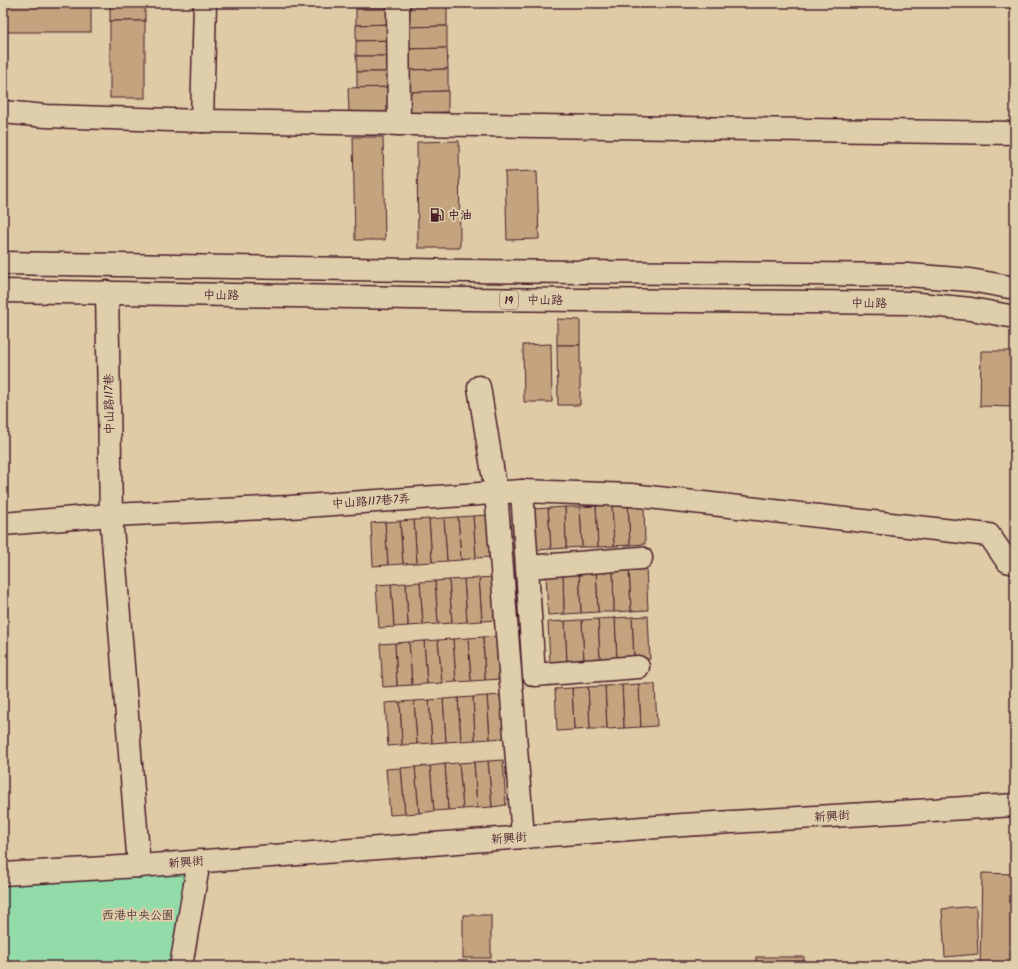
<svg xmlns="http://www.w3.org/2000/svg" width="1018" height="969" font-family="Kalam,'LXGW WenKai TC',sans-serif">
<style>
.green{fill:#94dbaa;stroke:#6f7d6a}
.building{fill:#c3a47f;stroke:#4a1f2b}
.lines{fill:none;stroke-linecap:round;stroke-linejoin:round}
.minor-casing{stroke:#4a1f2b;stroke-width:25}
.major-casing{stroke:#4a1f2b;stroke-width:25}
.minor{stroke:#dfceab;stroke-width:22}
.major{stroke:#dfceab;stroke-width:22}
.labels{text-anchor:middle;stroke-width:4;stroke-linejoin:round;paint-order:stroke}
.shield{fill:#dfceab;stroke:#775451;stroke-width:1}
.shield-label{font-size:11px;font-weight:bold;fill:#4a1f2b}
.poi-label{font-size:12px;font-weight:bold;fill:#4a1f2b;stroke:#dfceab;text-anchor:start}
.street-label{font-size:12px;fill:#4a1f2b;stroke:#dfceab}
.park-label{font-size:12px;fill:#553b3e;stroke:#dfceab}
</style>
<rect width="100%" height="100%" fill="#dfcba6"/>
<filter id="ink" filterUnits="userSpaceOnUse"><feTurbulence type="fractalNoise" baseFrequency=".025" numOctaves="2"/><feDisplacementMap in="SourceGraphic" scale="8" xChannelSelector="R" yChannelSelector="G"/><feConvolveMatrix kernelMatrix="1 2 1 2 8 2 1 2 1" color-interpolation-filters="sRGB"/></filter>
<g filter="url(#ink)">
<polygon class="green" points="199,861 181,966 3,966 3,874"/>
<g class="building">
<rect x="6" y="3" width="85" height="29"/>
<rect x="110" y="3" width="35" height="18"/>
<rect x="356" y="3" width="38" height="6"/>
<polygon points="406,3 447,3 447,5 407,6"/>
<polygon points="447,5 447,26 407,27 407,6"/>
<polygon points="356,9 394,9 394,24 356,25"/>
<rect x="110" y="21" width="35" height="77"/>
<polygon points="394,24 395,40 356,41 356,25"/>
<polygon points="447,26 447,48 407,49 407,27"/>
<polygon points="395,40 395,56 356,56 356,41"/>
<polygon points="447,48 448,69 407,70 407,49"/>
<polygon points="356,56 395,56 395,72 357,72"/>
<polygon points="448,69 448,91 408,92 407,70"/>
<polygon points="357,72 395,72 395,87 357,88"/>
<polygon points="395,87 395,112 349,112 348,88"/>
<polygon points="448,91 448,112 408,113 408,92"/>
<polygon points="353,137 383,137 385,240 355,240"/>
<polygon points="459,141 460,248 418,248 417,142"/>
<polygon points="537,171 539,239 507,240 505,172"/>
<polygon points="557,319 580,320 580,345 557,345"/>
<polygon points="551,344 552,402 524,402 523,345"/>
<polygon points="557,345 580,345 580,405 558,405"/>
<polygon points="981,351 1015,351 1014,407 980,406"/>
<polygon points="1015,357 1015,423 1013,423"/>
<polygon points="628,504 644,504 645,544 630,545"/>
<polygon points="628,504 630,545 614,546 612,505"/>
<polygon points="612,505 614,546 598,547 596,506"/>
<polygon points="596,506 598,547 582,547 580,507"/>
<polygon points="565,507 580,507 582,547 566,548"/>
<polygon points="565,507 566,548 551,549 548,508"/>
<polygon points="548,508 551,549 535,550 533,509"/>
<polygon points="487,515 490,557 476,558 473,516"/>
<polygon points="473,516 476,558 461,560 458,517"/>
<polygon points="458,517 461,560 447,561 444,518"/>
<polygon points="444,518 447,561 432,562 429,519"/>
<polygon points="429,519 432,562 417,563 414,520"/>
<polygon points="414,520 417,563 403,564 400,521"/>
<polygon points="400,521 403,564 388,565 385,522"/>
<polygon points="385,522 388,565 373,566 371,523"/>
<polygon points="646,567 648,610 631,611 629,568"/>
<polygon points="629,568 631,611 614,612 613,569"/>
<polygon points="613,569 614,612 598,612 596,570"/>
<polygon points="596,570 598,612 581,613 579,571"/>
<polygon points="563,571 579,571 581,613 564,614"/>
<polygon points="563,571 564,614 548,615 546,572"/>
<polygon points="494,577 496,620 482,621 479,578"/>
<polygon points="479,578 482,621 467,622 464,579"/>
<polygon points="464,579 467,622 452,623 449,580"/>
<polygon points="449,580 452,623 438,624 435,581"/>
<polygon points="435,581 438,624 423,625 420,582"/>
<polygon points="420,582 423,625 408,626 406,583"/>
<polygon points="406,583 408,626 394,627 391,584"/>
<polygon points="391,584 394,627 379,628 376,585"/>
<polygon points="648,616 650,659 634,660 632,617"/>
<polygon points="632,617 634,660 617,661 615,618"/>
<polygon points="615,618 617,661 600,661 598,619"/>
<polygon points="598,619 600,661 584,663 582,620"/>
<polygon points="582,620 584,663 567,663 565,621"/>
<polygon points="565,621 567,663 550,664 548,622"/>
<polygon points="497,636 500,679 485,680 483,637"/>
<polygon points="483,637 485,680 471,681 468,638"/>
<polygon points="468,638 471,681 456,682 453,639"/>
<polygon points="453,639 456,682 442,683 438,640"/>
<polygon points="438,640 442,683 427,684 424,641"/>
<polygon points="424,641 427,684 412,685 409,642"/>
<polygon points="409,642 412,685 397,686 395,643"/>
<polygon points="395,643 397,686 383,687 380,644"/>
<polygon points="639,684 641,727 624,728 622,685"/>
<polygon points="639,684 655,684 657,726 641,727"/>
<polygon points="622,685 624,728 607,729 605,686"/>
<polygon points="605,686 607,729 590,729 588,687"/>
<polygon points="588,687 590,729 574,730 572,688"/>
<polygon points="572,688 574,730 557,731 555,689"/>
<polygon points="502,695 505,738 490,739 487,696"/>
<polygon points="487,696 490,739 475,740 473,697"/>
<polygon points="473,697 475,740 461,741 458,698"/>
<polygon points="458,698 461,741 446,742 443,699"/>
<polygon points="443,699 446,742 432,743 429,700"/>
<polygon points="429,700 432,743 417,744 414,701"/>
<polygon points="414,701 417,744 402,745 400,702"/>
<polygon points="400,702 402,745 388,746 385,703"/>
<polygon points="503,760 506,805 492,807 488,761"/>
<polygon points="488,761 492,807 477,808 474,762"/>
<polygon points="474,762 477,808 463,809 459,763"/>
<polygon points="459,763 463,809 448,810 445,764"/>
<polygon points="445,764 448,810 434,811 430,766"/>
<polygon points="430,766 434,811 419,813 415,767"/>
<polygon points="415,767 419,813 405,814 401,768"/>
<polygon points="401,768 405,814 390,815 386,769"/>
<polygon points="982,873 1015,874 1015,966 980,966"/>
<polygon points="976,906 978,954 945,957 942,909"/>
<rect x="463" y="915" width="28" height="43"/>
<rect x="756" y="957" width="48" height="9"/>
<polygon points="462,963 477,964 477,966 461,966"/>
</g>
<g class="lines">
<defs>
<g id="minor">
<polyline points="398,3 399,124"/>
<polyline points="3,112 46,116 202,121 1015,133"/>
<polyline points="202,121 205,3"/>
<polyline points="107,292 111,515 139,866"/>
<polyline points="479,387 496,492 523,837"/>
<polyline points="522,491 534,675 638,667"/>
<polyline points="3,524 111,515 290,507 522,491 631,495 989,535 1007,561 1015,563"/>
<polyline points="528,567 641,558"/>
<polyline points="3,874 139,866 683,825 1015,805"/>
<polyline points="181,966 199,861"/>
</g>
<g id="major">
<polyline points="3,263 469,271 908,275 970,280 1015,288"/>
<polyline points="3,291 468,299 909,303 971,309 1015,317"/>
</g>
</defs>
<use href="#minor" class="minor-casing"/>
<use href="#major" class="major-casing"/>
<use href="#minor" class="minor"/>
<use href="#major" class="major"/>
</g>
</g>
<defs>
<symbol id="fuel-bare" viewBox="-9 -9 18 18"><path d="M-5.5-6h7V0h2V4h1.3V-2.5L3-4.5l.8-.8L6-3V5H2.5V1h-1V6h-7ZM-4.2-4.7v3.2H.2V-4.7Z" fill="#4a1f2b" stroke="#dfceab" stroke-width="2.5" paint-order="stroke"/></symbol>
</defs>
<g fill-rule="evenodd">
<use href="#fuel-bare" x="427" y="205" width="20" height="20"/>
</g>
<g class="labels">
<rect class="shield" x="500" y="291" width="18" height="18" rx="3"/>
<g class="shield-label">
<text x="509" y="304">19</text>
</g>
<g class="poi-label">
<text x="448" y="219">中油</text>
</g>
<g class="street-label">
<text transform="translate(221 295) rotate(1)" y="4">中山路</text>
<text transform="translate(545 300) rotate(1)" y="4">中山路</text>
<text transform="translate(869 303) rotate(1)" y="4">中山路</text>
<text transform="translate(109 404) rotate(-91)" y="4">中山路117巷</text>
<text transform="translate(371 501) rotate(-4)" y="4">中山路117巷7弄</text>
<text transform="translate(832 816) rotate(-4)" y="4">新興街</text>
<text transform="translate(509 838) rotate(-4)" y="4">新興街</text>
<text transform="translate(186 862) rotate(-5)" y="4">新興街</text>
</g>
<g class="park-label">
<text x="138" y="919">西港中央公園</text>
</g>
</g>
<rect width="1018" height="969" fill="none" stroke="#dfceab" stroke-width="16"/>
<rect x="8" y="8" width="1002" height="953" fill="none" stroke="#4a1f2b" stroke-width="1.5" filter="url(#ink)"/>
</svg>
